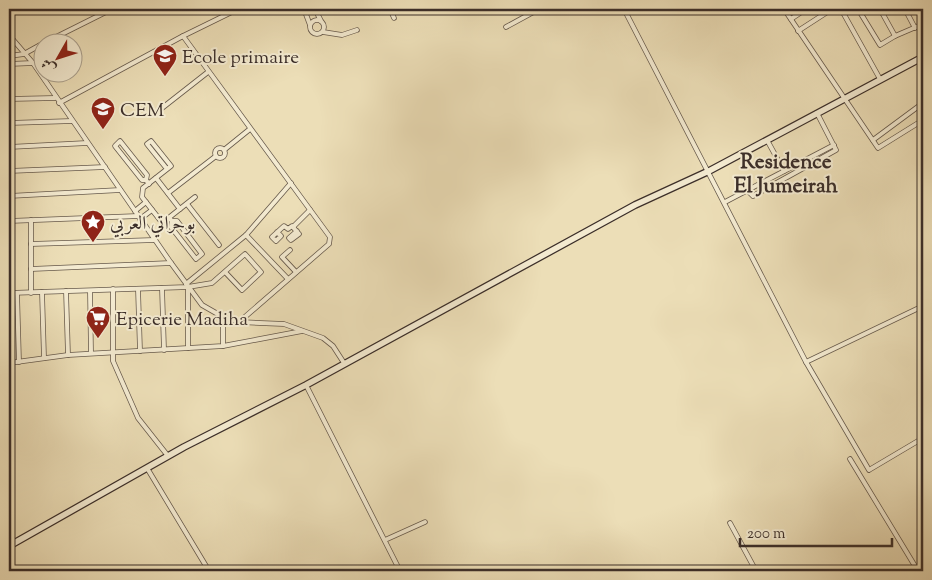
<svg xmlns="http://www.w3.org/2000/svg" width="932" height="580" font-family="'Sorts Mill Goudy',Amiri,serif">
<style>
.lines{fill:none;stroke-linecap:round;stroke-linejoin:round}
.street-casing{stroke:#675a4c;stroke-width:5.5}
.secondary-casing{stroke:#3b2e29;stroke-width:8}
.street{stroke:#f3ead0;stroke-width:4}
.secondary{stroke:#f3ead0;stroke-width:5.5}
.labels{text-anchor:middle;stroke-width:4;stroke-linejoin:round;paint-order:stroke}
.poi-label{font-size:19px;fill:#3b2e29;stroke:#f3ead0;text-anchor:start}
.quarter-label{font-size:21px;font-weight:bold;fill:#3b2e29;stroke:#f3ead0}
</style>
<rect width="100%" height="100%" fill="#ecdeb7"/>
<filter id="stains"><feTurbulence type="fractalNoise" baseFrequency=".004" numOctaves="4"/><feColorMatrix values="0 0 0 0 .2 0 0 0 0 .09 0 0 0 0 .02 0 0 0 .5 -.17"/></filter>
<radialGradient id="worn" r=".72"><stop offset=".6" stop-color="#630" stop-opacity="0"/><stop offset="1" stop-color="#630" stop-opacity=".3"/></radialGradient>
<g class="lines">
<defs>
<g id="street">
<polyline points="304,9 310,25"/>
<polyline points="315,9 321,21"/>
<polyline points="390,9 394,18"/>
<polyline points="624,9 806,362 869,470 923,438"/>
<polyline points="784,9 878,148 923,120"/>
<polyline points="841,9 880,79"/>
<polyline points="858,9 880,45 895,36"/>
<polyline points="880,9 895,36 923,24"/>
<polyline points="905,9 915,28"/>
<polyline points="791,19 806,9"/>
<circle cx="317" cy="27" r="7"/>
<polyline points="506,27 539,9"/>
<polyline points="798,31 832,9"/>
<polyline points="323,32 342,35 357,30"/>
<polyline points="9,35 33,63 171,263 202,305 223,317 239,322 284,324 323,338 333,346 344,363"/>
<polyline points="183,36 238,9"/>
<polyline points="46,42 112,9"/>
<polyline points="9,56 24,54 42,44"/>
<polyline points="9,64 33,63"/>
<polyline points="9,99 55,98"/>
<polyline points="59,103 183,36 330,237 329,244 239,322"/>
<polyline points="157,112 208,72"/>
<polyline points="9,123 72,121"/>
<polyline points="767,140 784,171"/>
<polyline points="873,140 923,103"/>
<polyline points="9,147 87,143"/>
<circle cx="220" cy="153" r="5"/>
<polyline points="224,150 250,129"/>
<polyline points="921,161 923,165"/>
<polyline points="167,169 147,144 151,141 171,166 143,188 142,197 160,220 166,220 195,197"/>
<polyline points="9,171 105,167"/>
<polyline points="156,178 180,209"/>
<polyline points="146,180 147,175 120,141 115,146 142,180 146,180 149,184"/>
<polyline points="748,191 753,196 836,150 817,113"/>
<polyline points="168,193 216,156"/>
<polyline points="9,196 120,190"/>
<polyline points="725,202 834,145"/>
<polyline points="187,204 219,245"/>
<polyline points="135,211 146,202"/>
<polyline points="169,218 172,221 171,227 196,259 202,254 177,221 172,221"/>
<polyline points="140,219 152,210"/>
<polyline points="31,220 31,293"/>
<polyline points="9,221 138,216"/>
<polyline points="293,227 310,210"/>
<path d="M 277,232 L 281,236 L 276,241 L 272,237 L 284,226 L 288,229 L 292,226 C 294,228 296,231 299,234 L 291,240 L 289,238 L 297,231"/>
<polyline points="246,235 288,279"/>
<polyline points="31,244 154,240"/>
<polyline points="290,250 282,257 296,272"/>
<polyline points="31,269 171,263"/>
<polyline points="186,284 246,235 291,183"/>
<polyline points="162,288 164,350"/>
<polyline points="113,289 113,361 138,418 168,456"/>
<polyline points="138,289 140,351"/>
<polyline points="66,291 68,355"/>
<polyline points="90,291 91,353"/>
<polyline points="42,292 44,358"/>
<polyline points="10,293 188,287 212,283 245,254 261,272 242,290 225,272"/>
<polyline points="17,293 19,362"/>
<polyline points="223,317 223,346"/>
<polyline points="188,348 188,287"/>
<polyline points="806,362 923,306"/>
<polyline points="9,363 68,355 223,346 302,331"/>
<polyline points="306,385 400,571"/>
<polyline points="850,459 918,571"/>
<polyline points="147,468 209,571"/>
<polyline points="730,523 756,571"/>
<polyline points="385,540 425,522"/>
</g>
<polyline id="secondary" points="9,546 184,447 306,385 635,205 709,171 923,57"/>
</defs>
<use href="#street" class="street-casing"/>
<use href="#secondary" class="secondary-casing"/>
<use href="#street" class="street"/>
<use href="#secondary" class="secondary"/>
</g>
<defs>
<symbol id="school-pin" viewBox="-11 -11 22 30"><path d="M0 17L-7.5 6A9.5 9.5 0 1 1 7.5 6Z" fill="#8f2418" stroke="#f3ead0"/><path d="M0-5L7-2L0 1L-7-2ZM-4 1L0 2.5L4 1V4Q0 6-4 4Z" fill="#fff"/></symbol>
<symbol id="sight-pin" viewBox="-11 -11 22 30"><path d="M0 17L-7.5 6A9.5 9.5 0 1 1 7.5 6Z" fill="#8f2418" stroke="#f3ead0"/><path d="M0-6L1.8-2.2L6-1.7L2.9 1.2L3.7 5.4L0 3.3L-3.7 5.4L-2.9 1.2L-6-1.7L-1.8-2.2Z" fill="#fff"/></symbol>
<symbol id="supermarket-pin" viewBox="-11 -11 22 30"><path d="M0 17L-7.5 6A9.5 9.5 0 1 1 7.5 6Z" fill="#8f2418" stroke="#f3ead0"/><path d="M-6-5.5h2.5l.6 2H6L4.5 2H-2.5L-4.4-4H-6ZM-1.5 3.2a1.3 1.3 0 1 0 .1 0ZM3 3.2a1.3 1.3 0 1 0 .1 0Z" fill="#fff"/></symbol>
</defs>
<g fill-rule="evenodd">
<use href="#school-pin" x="151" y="42" width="28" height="38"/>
<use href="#school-pin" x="89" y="95" width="28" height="38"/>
<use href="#sight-pin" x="79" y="208" width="28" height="38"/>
<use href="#supermarket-pin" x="84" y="304" width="28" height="38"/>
</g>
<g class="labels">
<g class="poi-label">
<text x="182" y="63">Ecole primaire</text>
<text x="120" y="116">CEM</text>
<text x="110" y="229">بوحراتي العربي</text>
<text x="116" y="325">Epicerie Madiha</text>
</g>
<g class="quarter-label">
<text x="786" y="168">Residence<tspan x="786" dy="24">El Jumeirah</tspan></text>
</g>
</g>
<rect width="932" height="580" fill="none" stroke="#ecdeb7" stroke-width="30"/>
<rect x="10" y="10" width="912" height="560" fill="none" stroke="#3b2e29" stroke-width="2.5"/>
<rect x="15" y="15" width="902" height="550" fill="none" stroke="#3b2e29"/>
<g transform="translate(58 58) rotate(231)"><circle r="24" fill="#f3ead0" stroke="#a99f8d"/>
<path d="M0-4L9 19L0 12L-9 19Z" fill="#8f2418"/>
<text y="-8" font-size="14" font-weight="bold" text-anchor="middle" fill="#3b2e29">ش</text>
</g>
<path d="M740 538v8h152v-8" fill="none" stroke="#3b2e29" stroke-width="2.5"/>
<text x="747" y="538" font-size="15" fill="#3b2e29" stroke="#f3ead0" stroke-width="4" paint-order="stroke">200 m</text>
<rect width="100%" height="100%" filter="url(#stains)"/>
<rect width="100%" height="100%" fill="url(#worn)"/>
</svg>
